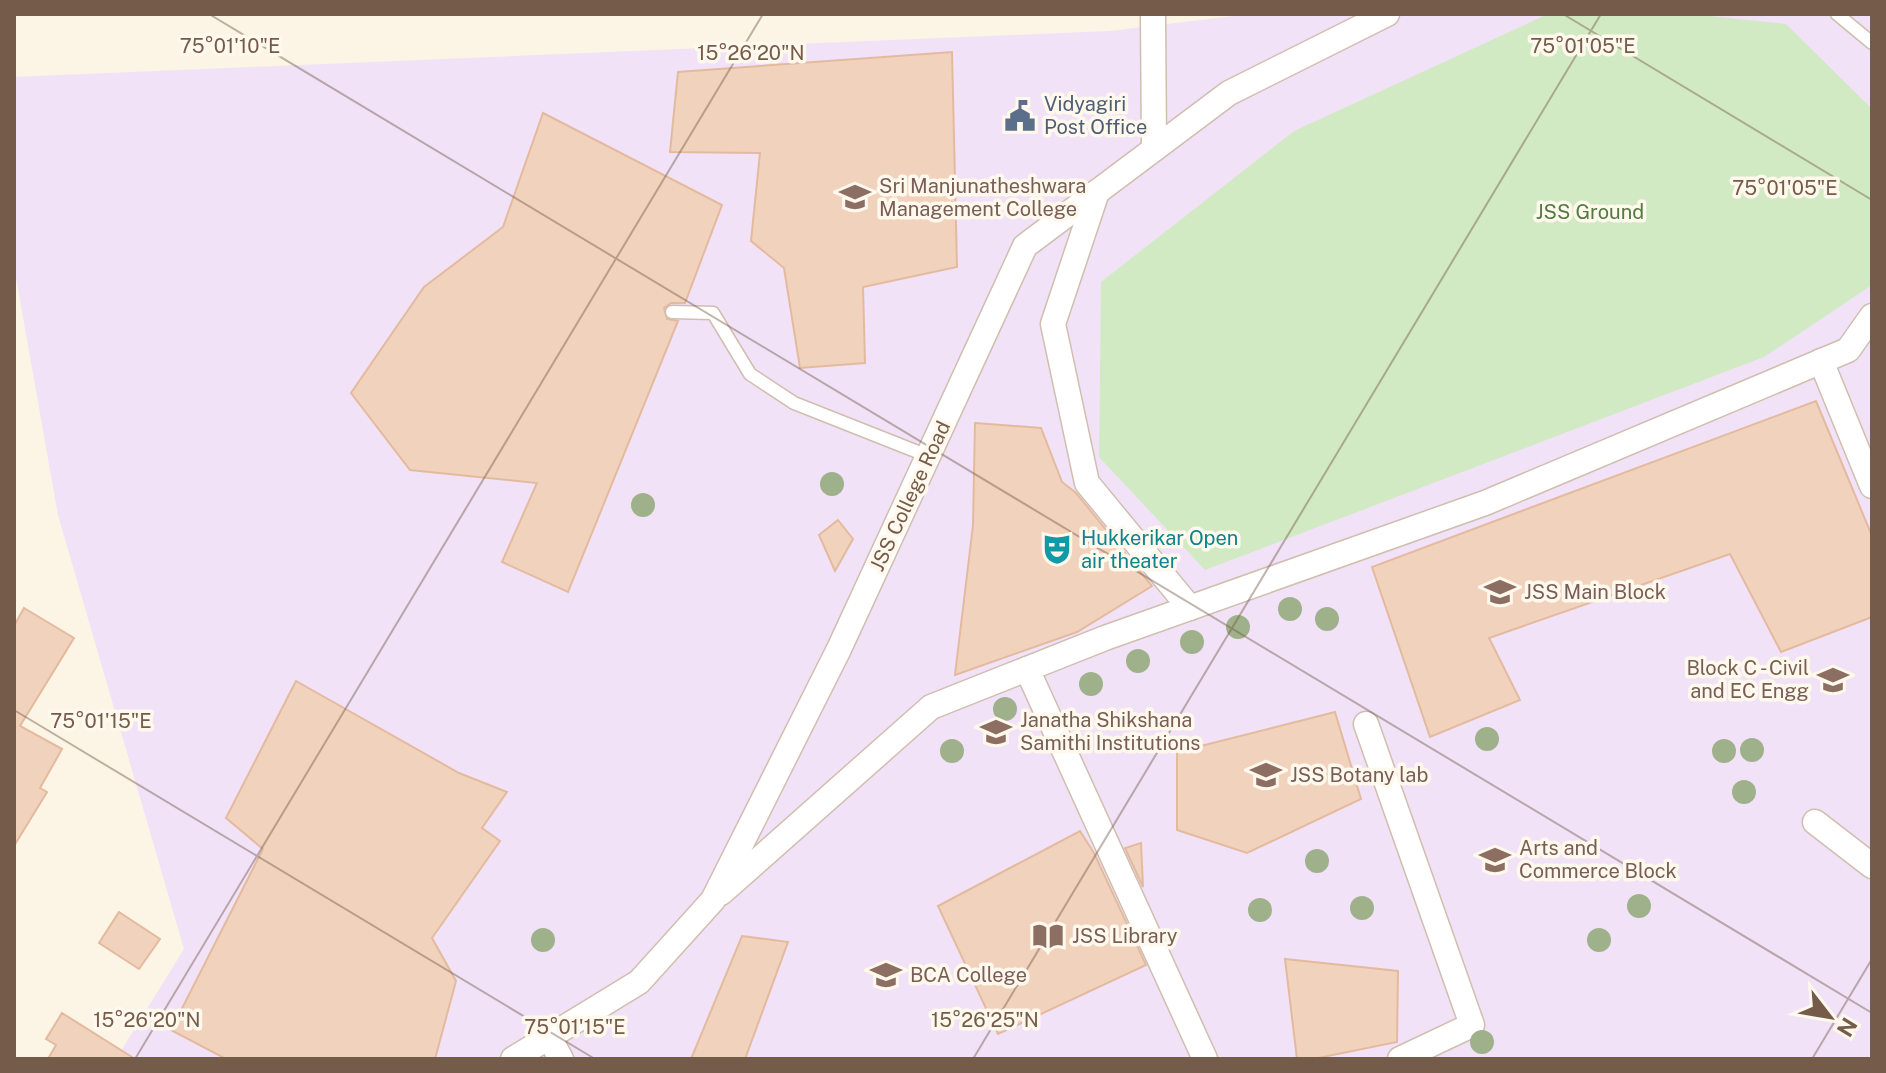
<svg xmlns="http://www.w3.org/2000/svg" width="1886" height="1073" font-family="'Public Sans',sans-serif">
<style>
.education{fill:#f1e2f8}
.green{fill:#d2eac4}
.building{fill:#f1d3bd;stroke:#e4ba9e;stroke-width:2}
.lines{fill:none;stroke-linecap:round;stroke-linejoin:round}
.service-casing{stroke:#d0beae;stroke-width:15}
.minor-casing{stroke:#d0beae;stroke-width:27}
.service{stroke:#fff;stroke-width:12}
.minor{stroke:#fff;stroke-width:24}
.tree{fill:#9eb18b}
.ticks{fill:none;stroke:#755b4a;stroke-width:2;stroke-opacity:0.45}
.labels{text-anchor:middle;stroke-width:7;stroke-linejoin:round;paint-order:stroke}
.service-label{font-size:20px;fill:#4e5e75;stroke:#fff8ec;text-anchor:start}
.education-label{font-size:20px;fill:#785e54;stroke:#fff8ec;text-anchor:start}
.park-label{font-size:20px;fill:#527a42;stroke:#fff8ec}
.street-label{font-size:20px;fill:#755b4a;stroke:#fff8ec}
.culture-label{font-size:20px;fill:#0d838f;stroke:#fff8ec;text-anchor:start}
.ticks-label{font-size:20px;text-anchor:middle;fill:#755b4a;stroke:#fff8ec;stroke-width:7;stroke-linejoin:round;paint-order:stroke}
</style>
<rect width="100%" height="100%" fill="#fcf4e5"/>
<polygon class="education" points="1250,14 1872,14 1872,1059 116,1059 184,949 58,515 14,266 14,77 1110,31"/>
<polygon class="green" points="1548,14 1691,14 1786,24 1872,109 1872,285 1764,357 1205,570 1099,457 1101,282 1294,131"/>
<g class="building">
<polygon points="952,52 957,267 863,287 865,363 800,368 784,268 751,241 760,153 670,152 678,72"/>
<polygon points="543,113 722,205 685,303 671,303 664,308 667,319 678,321 568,592 502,562 537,483 410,470 351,393 424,287 503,227"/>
<polygon points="1816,401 1872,536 1872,617 1781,652 1730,554 1489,638 1520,700 1430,737 1372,567"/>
<polygon points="975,423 1041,428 1062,482 1076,493 1152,586 1077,632 955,675 973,525"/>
<polygon points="838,520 853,539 835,571 819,535"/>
<polygon points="24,608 74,638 20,726 62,749 40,788 47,792 14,846 14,626"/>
<polygon points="296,681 459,773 507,792 482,828 500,841 432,938 456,981 435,1059 226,1059 171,1030 263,849 226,818"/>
<polygon points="1335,712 1361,799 1247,853 1177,830 1177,752"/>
<polygon points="1080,831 1094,853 1146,965 998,1034 938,906"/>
<polygon points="1141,843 1143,887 1125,848"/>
<polygon points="119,912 160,939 139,969 99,943"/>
<polygon points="742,936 788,942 745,1059 691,1059"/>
<polygon points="1285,959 1398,971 1397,1042 1313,1059 1297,1059"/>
<polygon points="62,1013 135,1059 48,1059 56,1045 46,1039"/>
</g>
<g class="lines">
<defs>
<g id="service">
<polyline points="1837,14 1872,43"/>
<polyline points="672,312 713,313 750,374 794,403 928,456"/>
</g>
<g id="minor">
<polyline points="1153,14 1154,149"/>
<polyline points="1097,192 1053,324 1087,483 1190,608"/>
<polyline points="1821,361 1872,486"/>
<polyline points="1027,669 1205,1059"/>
<polyline points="1366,724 1472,1025 1400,1059"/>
<polyline points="1815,822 1872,866"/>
<polyline points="721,893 931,707 1105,638 1485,503 1848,350 1872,316"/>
<polyline points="549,1037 561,1059"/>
<polyline points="513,1059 639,982 713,900 839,649 1025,246 1229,93 1387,14"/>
</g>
</defs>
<use href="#service" class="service-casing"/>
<use href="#minor" class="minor-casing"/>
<use href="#service" class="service"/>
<use href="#minor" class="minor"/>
</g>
<g class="tree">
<circle cx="832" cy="484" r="12"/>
<circle cx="643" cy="505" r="12"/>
<circle cx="1290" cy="609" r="12"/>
<circle cx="1327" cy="619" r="12"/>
<circle cx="1238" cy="627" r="12"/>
<circle cx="1192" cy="642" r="12"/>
<circle cx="1138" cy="661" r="12"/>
<circle cx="1091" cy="684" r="12"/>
<circle cx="1005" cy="709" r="12"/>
<circle cx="1487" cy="739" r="12"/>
<circle cx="1752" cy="750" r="12"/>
<circle cx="952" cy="751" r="12"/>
<circle cx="1724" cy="751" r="12"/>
<circle cx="1744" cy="792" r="12"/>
<circle cx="1317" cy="861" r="12"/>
<circle cx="1639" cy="906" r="12"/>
<circle cx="1362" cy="908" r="12"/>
<circle cx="1260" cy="910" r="12"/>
<circle cx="543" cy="940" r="12"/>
<circle cx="1599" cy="940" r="12"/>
<circle cx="1482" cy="1042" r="12"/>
</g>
<path class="ticks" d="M 209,14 L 1872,1013M 1563,14 L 1872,200M 14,710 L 595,1059M 135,1059 L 763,14M 973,1059 L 1601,14M 1812,1059 L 1872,959"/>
<defs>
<symbol id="civic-bare" viewBox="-9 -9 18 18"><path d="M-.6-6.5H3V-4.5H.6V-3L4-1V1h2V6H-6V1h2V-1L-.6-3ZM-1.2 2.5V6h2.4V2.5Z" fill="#5c6f8a" stroke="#fff8ec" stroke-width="2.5" paint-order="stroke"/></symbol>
<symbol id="university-bare" viewBox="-9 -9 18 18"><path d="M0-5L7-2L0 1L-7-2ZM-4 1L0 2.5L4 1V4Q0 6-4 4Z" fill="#8d6e63" stroke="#fff8ec" stroke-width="2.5" paint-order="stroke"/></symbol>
<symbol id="theatre-bare" viewBox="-9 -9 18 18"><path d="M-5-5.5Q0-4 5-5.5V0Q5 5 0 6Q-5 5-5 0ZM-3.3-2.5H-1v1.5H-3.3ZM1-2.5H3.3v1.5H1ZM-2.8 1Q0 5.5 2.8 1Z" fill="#0f9aa8" stroke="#fff8ec" stroke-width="2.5" paint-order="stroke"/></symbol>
<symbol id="library-bare" viewBox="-9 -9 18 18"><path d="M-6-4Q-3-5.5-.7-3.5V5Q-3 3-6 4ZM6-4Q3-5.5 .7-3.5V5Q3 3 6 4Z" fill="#8d6e63" stroke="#fff8ec" stroke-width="2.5" paint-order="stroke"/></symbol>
</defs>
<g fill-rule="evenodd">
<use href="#civic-bare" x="998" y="94" width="44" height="44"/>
<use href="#university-bare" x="833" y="175" width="44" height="44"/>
<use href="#theatre-bare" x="1035" y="527" width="44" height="44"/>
<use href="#university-bare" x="1478" y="570" width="44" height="44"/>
<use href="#university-bare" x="1811" y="658" width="44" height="44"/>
<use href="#university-bare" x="974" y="710" width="44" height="44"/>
<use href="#university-bare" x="1244" y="753" width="44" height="44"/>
<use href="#university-bare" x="1473" y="838" width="44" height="44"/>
<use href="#library-bare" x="1026" y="914" width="44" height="44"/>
<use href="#university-bare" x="864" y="953" width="44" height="44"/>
</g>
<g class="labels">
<g class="service-label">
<text x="1044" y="111">Vidyagiri<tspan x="1044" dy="23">Post Office</tspan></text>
</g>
<g class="education-label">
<text x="879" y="193">Sri Manjunatheshwara<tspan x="879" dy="23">Management College</tspan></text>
<text x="1524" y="599">JSS Main Block</text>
<text x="1809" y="675" text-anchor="end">Block C - Civil<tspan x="1809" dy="23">and EC Engg</tspan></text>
<text x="1020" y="727">Janatha Shikshana<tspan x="1020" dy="23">Samithi Institutions</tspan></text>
<text x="1290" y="782">JSS Botany lab</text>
<text x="1519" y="855">Arts and<tspan x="1519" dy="23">Commerce Block</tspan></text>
<text x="1072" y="943">JSS Library</text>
<text x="910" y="982">BCA College</text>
</g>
<g class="park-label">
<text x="1590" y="219">JSS Ground</text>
</g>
<g class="street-label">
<text transform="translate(910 496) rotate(-65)" y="7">JSS College Road</text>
</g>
<g class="culture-label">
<text x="1081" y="545">Hukkerikar Open<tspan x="1081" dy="23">air theater</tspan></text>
</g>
</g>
<g class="ticks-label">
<text x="230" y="53">75°01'10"E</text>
<text x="1583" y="53">75°01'05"E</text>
<text x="751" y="60">15°26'20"N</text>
<text x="1785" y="195">75°01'05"E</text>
<text x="101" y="728">75°01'15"E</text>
<text x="147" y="1027">15°26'20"N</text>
<text x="985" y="1027">15°26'25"N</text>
<text x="575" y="1034">75°01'15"E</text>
</g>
<rect width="1886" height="1073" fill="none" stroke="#755b4a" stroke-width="32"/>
<g transform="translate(1830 1017) rotate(121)" stroke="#fff8ec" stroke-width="6" paint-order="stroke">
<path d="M0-6L14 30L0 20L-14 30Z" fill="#755b4a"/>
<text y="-12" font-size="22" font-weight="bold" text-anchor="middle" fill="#755b4a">N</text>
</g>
</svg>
